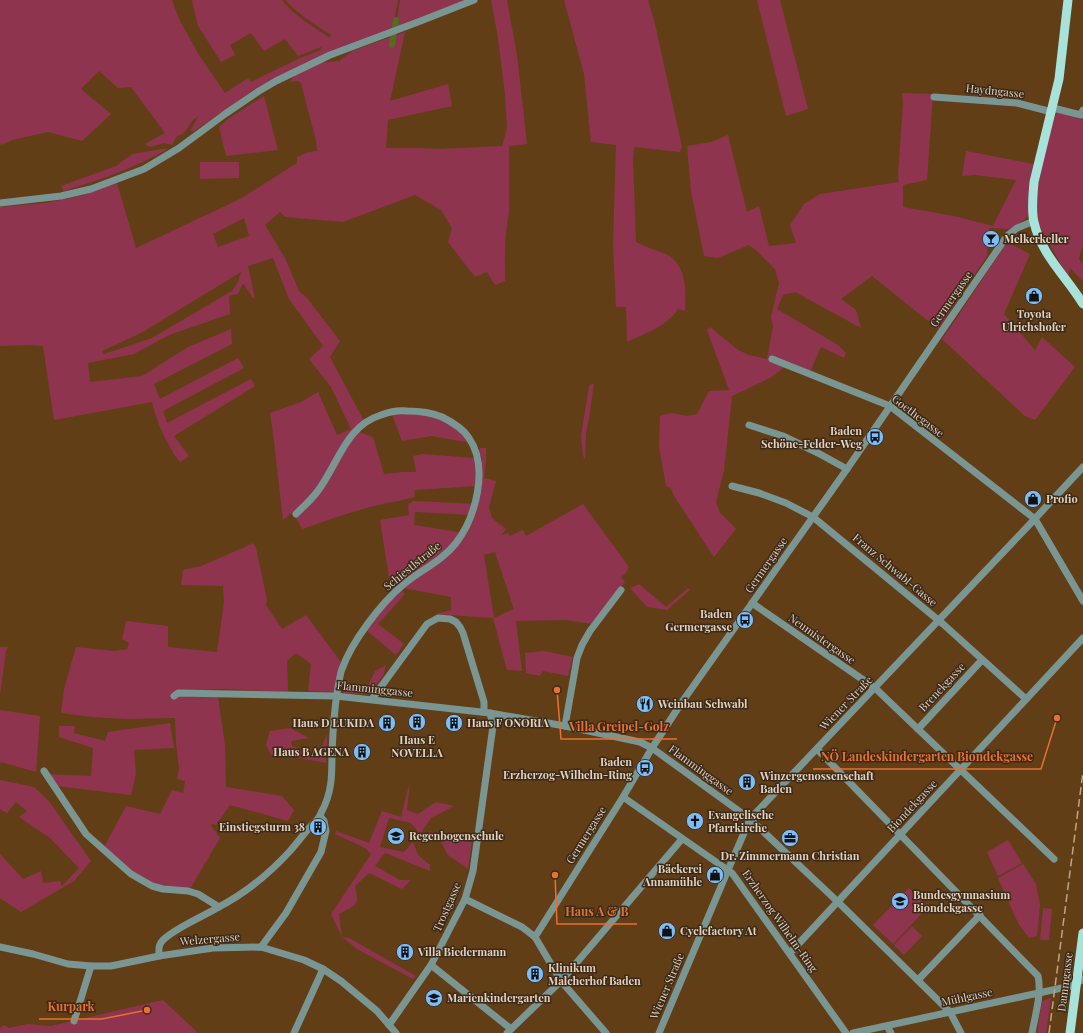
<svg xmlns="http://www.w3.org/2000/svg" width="1083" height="1033" font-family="'Playfair Display',serif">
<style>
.green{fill:#8f344e;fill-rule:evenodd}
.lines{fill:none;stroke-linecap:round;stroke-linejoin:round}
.canal{stroke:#536c1e;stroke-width:6}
.minor{stroke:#7a9692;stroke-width:7}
.major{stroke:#a8e3db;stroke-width:9}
.rail{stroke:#bea58a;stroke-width:1.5;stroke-dasharray:8 4;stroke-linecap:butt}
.labels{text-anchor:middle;stroke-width:3;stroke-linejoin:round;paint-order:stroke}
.street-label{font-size:11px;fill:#e5d0bb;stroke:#3a2a19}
.poi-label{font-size:11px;font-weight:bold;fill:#e5d0bb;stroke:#3a2a19;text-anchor:start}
.leader{fill:none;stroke:#e7712f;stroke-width:1.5}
.callout-dot{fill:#e7712f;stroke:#3a2a19;stroke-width:1.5}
.callout-label{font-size:12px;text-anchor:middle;font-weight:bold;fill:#e7712f;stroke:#3a2a19;stroke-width:3;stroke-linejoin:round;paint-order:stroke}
</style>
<rect width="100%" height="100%" fill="#623e17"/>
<g class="green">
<path d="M 0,0 L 172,0 L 180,21 L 199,55 L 225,93 L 248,78 L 251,82 L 300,58 L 321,50 L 321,47 L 298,56 L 285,39 L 264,51 L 251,33 L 230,45 L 235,55 L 221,62 L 198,26 L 192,0 L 282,0 C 294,16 314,27 330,38 L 331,35 C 315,25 298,14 285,0 L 398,0 L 392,31 L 275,78 L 255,89 L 194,131 L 190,131 L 198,117 L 193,120 L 183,134 L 177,136 L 172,145 L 164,143 L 150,147 L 145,144 L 165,133 L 131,87 L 118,88 L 99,71 L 81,89 L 111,114 L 82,141 L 48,132 L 12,140 L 1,145 L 0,143 Z"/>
<polygon points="400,0 466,0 396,27"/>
<path d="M 491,0 L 507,0 L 517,55 L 527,144 L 509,146 L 509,213 C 504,236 505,258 505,281 L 495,285 L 487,272 L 475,277 L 448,242 L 452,228 L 441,210 L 415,195 L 343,222 L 285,217 L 280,212 L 265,225 L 285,258 L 299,291 L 307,298 L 340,341 L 330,357 L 364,421 L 359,432 L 373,437 L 384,474 L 403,472 L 416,472 L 413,456 L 423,454 L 474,458 L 476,467 L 476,486 L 415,490 L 414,497 C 403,501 394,501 383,504 C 355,510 329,520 302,529 L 293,512 L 283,520 L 273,433 L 270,413 L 301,402 L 318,392 L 337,435 L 351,429 L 331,387 L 309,359 L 323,346 L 289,299 L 273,258 L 248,266 L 255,299 L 252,297 L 244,284 L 242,285 L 238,294 L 229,296 L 230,314 L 169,335 L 134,354 L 88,363 L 90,382 L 142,376 L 188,347 L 231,329 L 232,344 L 154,384 L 160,399 L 238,358 L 244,368 L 163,411 L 167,423 L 251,379 L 255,386 L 174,436 L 189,456 L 180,462 C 168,447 156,421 152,402 L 54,420 L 43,346 L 29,345 L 0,346 L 0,207 L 45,203 L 80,196 L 117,183 L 136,248 L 240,199 L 297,163 L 297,157 L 309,152 L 317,151 L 316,141 L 301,83 L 298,81 L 290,82 L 294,75 L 317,63 L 339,61 L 352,51 L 405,32 L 390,101 L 448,84 L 452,106 L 388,120 L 386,148 L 415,148 L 441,149 L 502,146 L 507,128 L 505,94 L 498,38 ZM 244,218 L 249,236 L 218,247 L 213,234 ZM 241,272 L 238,282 L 232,291 L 152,338 L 104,354 L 102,351 L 141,333 Z"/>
<path d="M 564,0 L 648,0 L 655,24 L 682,147 L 680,152 L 634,147 L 633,160 L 636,242 C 646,247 656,250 666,254 C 687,265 686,290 685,311 L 678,309 C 666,327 646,333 627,342 L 626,307 L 616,307 L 613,245 L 616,145 L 591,142 L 584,74 Z"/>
<polygon points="757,0 780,0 808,109 786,116"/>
<polygon points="902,93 933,94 927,180 903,185 903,207 954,216 993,226 1016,180 975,175 962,176 966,151 1034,164 1029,193 1029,215 1024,220 1010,229 989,228 987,256 938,329 872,276 841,299 856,310 861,328 795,292 783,295 777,309 838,345 846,353 844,358 821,347 810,372 789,364 770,378 732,396 724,471 716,502 720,513 736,529 714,557 674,496 671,488 666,486 659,447 660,416 671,413 687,416 697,414 709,391 729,390 707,330 710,327 738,350 749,355 767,359 773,326 771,317 779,283 775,269 758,252 749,245 718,258 704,256 691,191 687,146 711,142 728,135 747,212 759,206 769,246 796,243 790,225 804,204 820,194 899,182 898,175 903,104"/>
<polygon points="264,96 278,150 226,156 219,127 228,119"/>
<polygon points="1055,112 1083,120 1083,244 1079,259 1083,264 1083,281 1070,268 1068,277 1041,229 1037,216 1037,189"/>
<path d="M 162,149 L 168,149 C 135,168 99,180 64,191 L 61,186 L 116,166 L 132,154 Z"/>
<polygon points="200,162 239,162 239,178 200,179"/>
<polygon points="1007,242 1030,254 1004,314 1035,350 1042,337 1075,367 1035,420 1025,416 942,339 956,319"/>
<polygon points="594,383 589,418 586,433 585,459 583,456 581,436 589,386"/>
<polygon points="400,407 426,409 448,416 476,444 432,436 402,441 390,409"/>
<path d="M 480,448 L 486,448 L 486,461 L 484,478 L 496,481 L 489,507 L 492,518 L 506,529 L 501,536 L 508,533 L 510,536 L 523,530 L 526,536 L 583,504 L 629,567 L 626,573 L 621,577 L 625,582 L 592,624 L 566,620 L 516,621 L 522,671 L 507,670 L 493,618 L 435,614 L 451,610 L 451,597 L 404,588 L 394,590 L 389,578 L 380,520 L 409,515 L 408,505 L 413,501 L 477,504 L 481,492 L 482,458 L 479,451 ZM 415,512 L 416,512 L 473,515 L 465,534 L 458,532 L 414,525 ZM 495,552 L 514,609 L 494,618 L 484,555 Z"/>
<polygon points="253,543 256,548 267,600 266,605 282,629 306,615 341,662 336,692 308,691 311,664 296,653 287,661 288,692 223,689 194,690 218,697 225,745 226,787 282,796 294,810 288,821 230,805 216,825 212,824 211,826 220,838 190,889 153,885 131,872 103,849 126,806 160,814 172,790 183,793 185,781 177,779 179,769 176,742 175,718 127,719 92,717 61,713 64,689 76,647 115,651 127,649 129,643 122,639 126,621 168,626 168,647 217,652 224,602 223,586 181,585 183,570 201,566 245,547"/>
<polygon points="639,584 666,607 687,589 691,589 667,610 647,607 630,588"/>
<polygon points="402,591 405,594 378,624 404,644 396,655 366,630 382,609"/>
<polygon points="0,647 8,647 6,651 0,695"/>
<polygon points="544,651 573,657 568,676 543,671 540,676 526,673 525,653"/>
<polygon points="386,665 383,676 368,694 344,693 344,687 367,688 375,671"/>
<polygon points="0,710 40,716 36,772 1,762 0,765"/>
<polygon points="170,723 174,748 134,750 136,774 131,795 57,786 42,774 91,776 93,748 59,737 59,726 75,726 74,733 105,741 108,732"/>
<polygon points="290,728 309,738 291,741 292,746 318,757 327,734 326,763 294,757 272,756 266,745 270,731"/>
<polygon points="0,780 34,787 48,800 91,861 74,881 21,912 0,898 0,854 23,879 41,871 43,883 60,881 62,886 79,868 50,838 19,817 27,811 16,802 7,813 0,809"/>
<path d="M 410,781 L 407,810 L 418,814 L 436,802 L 454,806 L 431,818 L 420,834 L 411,823 L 389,818 L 380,847 L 404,852 L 413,842 L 418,855 L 430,865 L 430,871 L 385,853 L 375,866 L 400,880 L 411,880 L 402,889 L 369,873 L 355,886 C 360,907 355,905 339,914 L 342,937 L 349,938 L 416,976 L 413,979 L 357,949 L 342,937 L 331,914 L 371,854 L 365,848 L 335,834 L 336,831 L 369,843 L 382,811 L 401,817 Z"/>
<polygon points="429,831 472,842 468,869 448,855 440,840 430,838"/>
<polygon points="1008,840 1022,863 998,876 987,852"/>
<polygon points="1023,864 1036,884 1040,905 1037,936 1029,938 1018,923 998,878"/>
<polygon points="909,888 928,907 893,944 873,925"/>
<polygon points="1043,908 1052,909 1049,940 1040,940"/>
<polygon points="912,926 922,936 904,955 894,945"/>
<polygon points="1051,998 1046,1033 1037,1033 1042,1001"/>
<polygon points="163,1000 198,1033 0,1033 0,1028 4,1025 9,1028 28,1024 51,1026"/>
</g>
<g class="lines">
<polyline class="canal" points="392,45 396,20"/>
<g class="minor">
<polyline points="934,97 1017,103 1052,112"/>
<polyline points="1053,108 1081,115 1083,110"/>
<polyline points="0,203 61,196 91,189 144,169 179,148 225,114 259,91 276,81 330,55 418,22 474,0"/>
<polyline points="772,359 890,406 1035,519 1083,601"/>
<polyline points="749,425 783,436 818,453 847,469"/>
<polyline points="732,486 759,493 786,503 813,517 943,624 1026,699"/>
<polyline points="752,603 875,688 1054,859"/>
<polyline points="174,696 178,693 336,696 490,713 565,726 640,742 652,748 750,819 838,902 950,1012 961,1033"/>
<polyline points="372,699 427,624 438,618 450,619 456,622 460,627 463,633 484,702 484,712"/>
<polyline points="565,726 577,658 582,645 590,631 621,590"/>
<polyline points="918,729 982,660"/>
<path d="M 817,749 L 1038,976 C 1042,993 1035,1016 1032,1033"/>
<polyline points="44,771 86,834 114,859 131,874 152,886 163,889 188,891 198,894 219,907"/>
<polyline points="623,797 732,873 846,1033"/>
<polyline points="465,899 522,927 535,937 561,981 606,1033"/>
<polyline points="535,937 623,797 652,748 682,702 813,517 847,469 1007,236 1017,228 1034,221"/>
<polyline points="0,947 33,954 68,964 91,966 111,966 159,956 213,948 261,947 304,960 323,969 341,981 377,1011 396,1033"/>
<polyline points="261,947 286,913 321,852 326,831 324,821 320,816"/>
<polyline points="790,953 1083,638"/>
<path d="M 159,956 C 159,949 158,945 163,940 C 175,928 202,917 217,908 C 244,894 269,874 290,851 C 297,843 303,835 310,827 C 314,823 319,819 321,813 C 332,793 332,776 332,753 C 333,729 334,706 339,682 C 340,678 340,673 342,669 C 352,641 381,603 404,584 C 421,570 442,561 456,543 C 476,517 489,467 469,438 C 463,428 452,422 442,417 C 430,412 419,411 407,411 C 398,410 389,412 381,415 C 345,426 338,465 317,492 C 311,500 303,507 296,514"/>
<polyline points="431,965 511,1029"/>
<polyline points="918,980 980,915"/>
<polyline points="74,1021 91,966"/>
<polyline points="389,1025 431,965 465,899 473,871 493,726 490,713"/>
<polyline points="887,1026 891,1033"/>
<polyline points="294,1033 323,969"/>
<polyline points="507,1033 561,981 682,839"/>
<polyline points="659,1033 728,870 750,819 1030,524 1083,467"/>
<polyline points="853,1033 1071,986 1076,984 1083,979"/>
</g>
<g class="major">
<path d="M 1068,0 L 1059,79 L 1034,182 C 1033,195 1031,210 1034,222 C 1041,255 1067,277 1083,304"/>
<polyline points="1070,1033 1083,933"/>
</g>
<polyline class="rail" points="1049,1033 1083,772"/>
</g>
<defs>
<symbol id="bar-disc" viewBox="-11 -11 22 22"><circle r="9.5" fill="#7bbef8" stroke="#3a2a19"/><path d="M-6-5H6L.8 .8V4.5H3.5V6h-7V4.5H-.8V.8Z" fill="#111"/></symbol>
<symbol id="shop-disc" viewBox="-11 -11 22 22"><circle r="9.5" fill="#7bbef8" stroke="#3a2a19"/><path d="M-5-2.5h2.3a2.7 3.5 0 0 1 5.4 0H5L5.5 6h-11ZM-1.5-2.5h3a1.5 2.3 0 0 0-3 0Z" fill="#111"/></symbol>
<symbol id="bus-disc" viewBox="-11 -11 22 22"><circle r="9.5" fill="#7bbef8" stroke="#3a2a19"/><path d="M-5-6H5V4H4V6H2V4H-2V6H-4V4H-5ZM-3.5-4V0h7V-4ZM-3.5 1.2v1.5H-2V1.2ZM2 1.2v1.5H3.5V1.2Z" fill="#111"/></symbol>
<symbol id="restaurant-disc" viewBox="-11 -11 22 22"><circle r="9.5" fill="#7bbef8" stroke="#3a2a19"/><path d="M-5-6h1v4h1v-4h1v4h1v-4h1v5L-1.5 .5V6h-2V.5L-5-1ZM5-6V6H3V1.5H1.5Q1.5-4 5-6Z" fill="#111"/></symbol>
<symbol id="building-disc" viewBox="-11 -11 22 22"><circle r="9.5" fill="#7bbef8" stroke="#3a2a19"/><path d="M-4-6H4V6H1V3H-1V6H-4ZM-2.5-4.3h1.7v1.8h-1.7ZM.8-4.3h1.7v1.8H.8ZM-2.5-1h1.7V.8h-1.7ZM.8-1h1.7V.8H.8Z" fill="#111"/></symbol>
<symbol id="church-disc" viewBox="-11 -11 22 22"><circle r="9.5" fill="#7bbef8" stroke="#3a2a19"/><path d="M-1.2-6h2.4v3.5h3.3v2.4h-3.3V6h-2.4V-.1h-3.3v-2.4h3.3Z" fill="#111"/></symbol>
<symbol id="school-disc" viewBox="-11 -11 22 22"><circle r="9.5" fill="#7bbef8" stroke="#3a2a19"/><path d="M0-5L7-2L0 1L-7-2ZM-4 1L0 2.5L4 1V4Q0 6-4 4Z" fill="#111"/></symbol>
<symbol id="office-disc" viewBox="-11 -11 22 22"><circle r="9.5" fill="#7bbef8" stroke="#3a2a19"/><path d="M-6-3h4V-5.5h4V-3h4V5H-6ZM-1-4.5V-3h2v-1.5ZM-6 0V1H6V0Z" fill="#111"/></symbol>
</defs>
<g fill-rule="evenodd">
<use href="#bar-disc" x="981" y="229" width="20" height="20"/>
<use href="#shop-disc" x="1024" y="286" width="20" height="20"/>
<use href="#bus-disc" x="865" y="427" width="20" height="20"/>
<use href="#shop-disc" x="1023" y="489" width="20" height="20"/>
<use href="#bus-disc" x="735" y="610" width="20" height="20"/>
<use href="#restaurant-disc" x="635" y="694" width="20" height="20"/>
<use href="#building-disc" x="407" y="712" width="20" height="20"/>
<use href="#building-disc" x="377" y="713" width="20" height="20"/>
<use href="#building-disc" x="444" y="713" width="20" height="20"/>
<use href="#building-disc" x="352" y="742" width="20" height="20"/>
<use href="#bus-disc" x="635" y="758" width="20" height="20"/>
<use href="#building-disc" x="737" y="772" width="20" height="20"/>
<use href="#church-disc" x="685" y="811" width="20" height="20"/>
<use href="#building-disc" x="308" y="817" width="20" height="20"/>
<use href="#school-disc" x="386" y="826" width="20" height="20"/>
<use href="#office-disc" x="780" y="828" width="20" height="20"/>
<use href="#shop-disc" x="705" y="865" width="20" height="20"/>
<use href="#school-disc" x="890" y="891" width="20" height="20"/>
<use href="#shop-disc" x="657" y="921" width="20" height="20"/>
<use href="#building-disc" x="395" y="942" width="20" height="20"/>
<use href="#building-disc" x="525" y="964" width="20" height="20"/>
<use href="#school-disc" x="424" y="988" width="20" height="20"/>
</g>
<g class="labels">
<g class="street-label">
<text transform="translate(995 91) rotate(6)" y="4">Haydngasse</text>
<text transform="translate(951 299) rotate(-55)" y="4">Germergasse</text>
<text transform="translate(918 416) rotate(37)" y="4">Goethegasse</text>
<text transform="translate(766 565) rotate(-55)" y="4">Germergasse</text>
<text transform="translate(412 566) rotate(-39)" y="4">Schiestlstraße</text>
<text transform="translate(895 570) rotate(40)" y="4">Franz Schwabl-Gasse</text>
<text transform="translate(822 639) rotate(35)" y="4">Neumistergasse</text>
<text transform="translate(942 687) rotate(-47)" y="4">Brenekgasse</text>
<text transform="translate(375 689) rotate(6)" y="4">Flamminggasse</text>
<text transform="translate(846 703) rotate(-46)" y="4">Wiener Straße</text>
<text transform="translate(701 770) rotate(36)" y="4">Flamminggasse</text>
<text transform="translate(912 806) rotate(-47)" y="4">Biondekgasse</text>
<text transform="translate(586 835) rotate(-58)" y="4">Germergasse</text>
<text transform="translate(447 907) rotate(-66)" y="4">Trostgasse</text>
<text transform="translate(780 921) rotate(55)" y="4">Erzherzog Wilhelm-Ring</text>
<text transform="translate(210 939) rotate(-5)" y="4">Welzergasse</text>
<text transform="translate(1065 982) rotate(-83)" y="4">Dammgasse</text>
<text transform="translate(667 986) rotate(-67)" y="4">Wiener Straße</text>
<text transform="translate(967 997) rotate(-12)" y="4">Mühlgasse</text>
</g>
<g class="poi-label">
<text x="1004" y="243">Melkerkeller</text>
<text x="1034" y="318" text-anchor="middle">Toyota<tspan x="1034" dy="13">Ulrichshofer</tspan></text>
<text x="862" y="435" text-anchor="end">Baden<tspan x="862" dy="13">Schöne-Felder-Weg</tspan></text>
<text x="1046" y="503">Profio</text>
<text x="732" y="618" text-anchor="end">Baden<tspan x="732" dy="13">Germergasse</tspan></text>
<text x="658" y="708">Weinbau Schwabl</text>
<text x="374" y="727" text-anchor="end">Haus D LUKIDA</text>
<text x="467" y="727">Haus F ONORIA</text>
<text x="417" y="744" text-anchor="middle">Haus E<tspan x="417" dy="13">NOVELLA</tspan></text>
<text x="349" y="756" text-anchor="end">Haus B AGENA</text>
<text x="632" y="766" text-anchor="end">Baden<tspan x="632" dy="13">Erzherzog-Wilhelm-Ring</tspan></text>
<text x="760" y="780">Winzergenossenschaft<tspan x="760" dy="13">Baden</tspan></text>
<text x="708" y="819">Evangelische<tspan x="708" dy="13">Pfarrkirche</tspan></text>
<text x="305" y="831" text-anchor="end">Einstiegsturm 38</text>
<text x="409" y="840">Regenbogenschule</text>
<text x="790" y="860" text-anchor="middle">Dr. Zimmermann Christian</text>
<text x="702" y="873" text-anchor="end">Bäckerei<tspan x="702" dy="13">Annamühle</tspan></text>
<text x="913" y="899">Bundesgymnasium<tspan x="913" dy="13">Biondekgasse</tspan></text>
<text x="680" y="935">Cyclefactory At</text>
<text x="418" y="956">Villa Biedermann</text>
<text x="548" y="972">Klinikum<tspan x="548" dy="13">Malcherhof Baden</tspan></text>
<text x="447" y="1002">Marienkindergarten</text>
</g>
</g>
<path class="leader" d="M557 690L561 739H677M1057 718L1041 769H813M555 875L557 924H637M147 1010L102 1019H39"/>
<g class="callout-dot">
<circle cx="557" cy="690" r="4"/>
<circle cx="1057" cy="718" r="4"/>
<circle cx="555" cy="875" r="4"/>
<circle cx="147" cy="1010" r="4"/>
</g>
<g class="callout-label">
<text x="619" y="731">Villa Greipel-Golz</text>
<text x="927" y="761">NÖ Landeskindergarten Biondekgasse</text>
<text x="597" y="916">Haus A &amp; B</text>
<text x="71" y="1011">Kurpark</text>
</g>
</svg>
